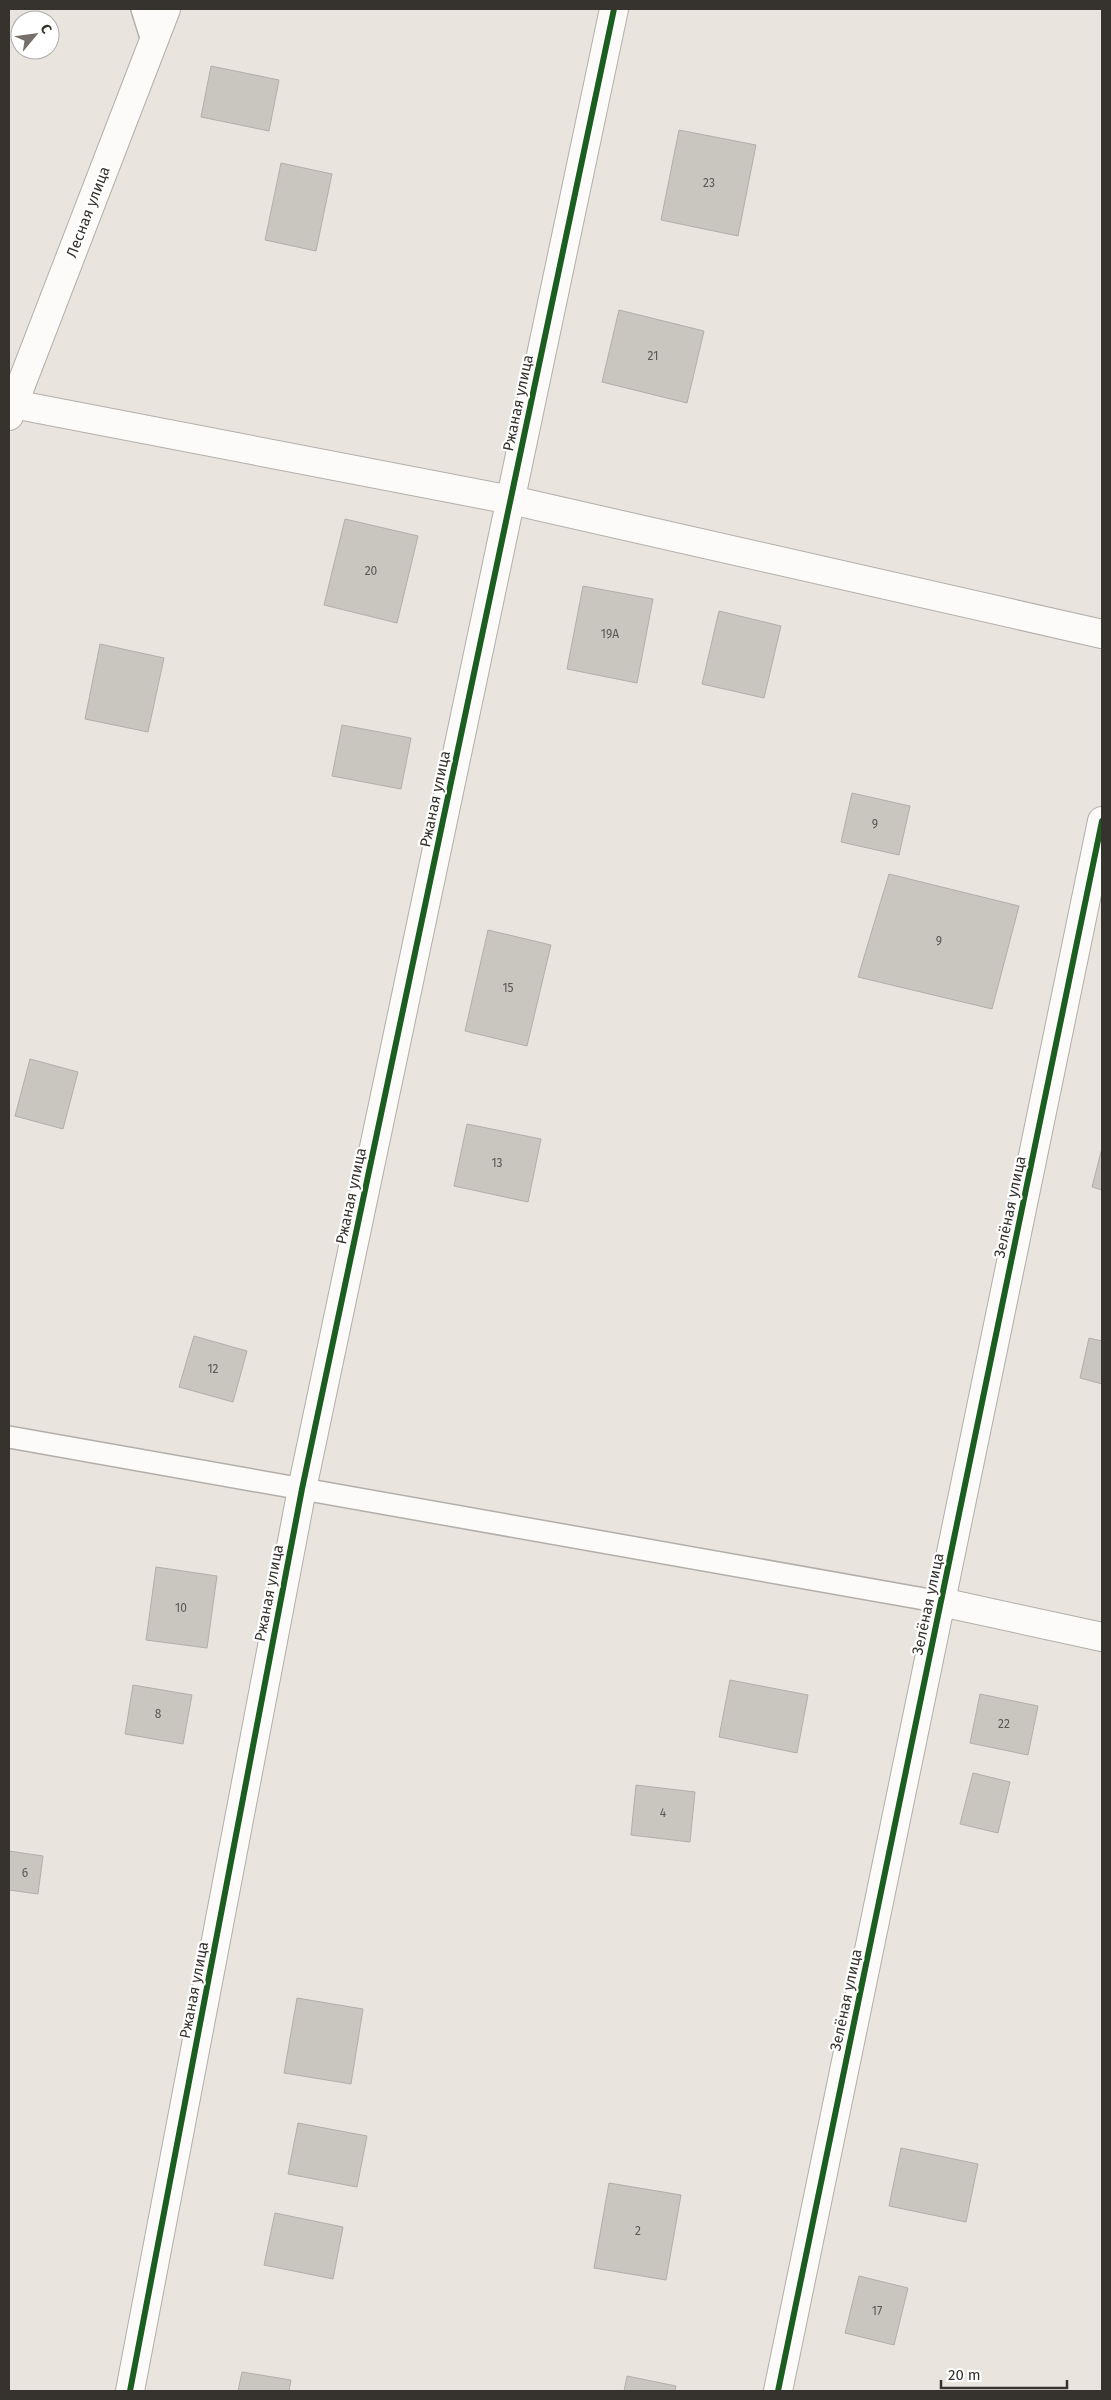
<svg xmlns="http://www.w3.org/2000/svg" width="1111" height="2400" font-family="'Fira Sans',sans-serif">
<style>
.building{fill:#c9c5bf;stroke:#b2aea9}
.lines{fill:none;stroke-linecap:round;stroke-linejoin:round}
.service-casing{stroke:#b2aea9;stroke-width:24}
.minor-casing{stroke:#b2aea9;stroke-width:30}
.service{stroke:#fcfbfa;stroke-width:21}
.minor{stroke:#fcfbfa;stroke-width:28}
.cycleway-casing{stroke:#fff;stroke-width:9}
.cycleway{stroke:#1b5e20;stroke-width:6}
.labels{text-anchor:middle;stroke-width:4.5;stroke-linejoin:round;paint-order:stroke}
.number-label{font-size:12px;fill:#5b5752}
.street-label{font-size:15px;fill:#36322e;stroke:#fff}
</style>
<rect width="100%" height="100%" fill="#eae4de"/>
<g class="building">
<polygon points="211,66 279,80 269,131 201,117"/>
<polygon points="679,130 756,145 738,236 661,220"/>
<polygon points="281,163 332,174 316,251 265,240"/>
<polygon points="619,310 704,331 687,403 602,382"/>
<polygon points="345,519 418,536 397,623 324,605"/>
<polygon points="583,586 653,599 637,683 567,669"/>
<polygon points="719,611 781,626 764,698 702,684"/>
<polygon points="100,644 164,658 148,732 85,719"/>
<polygon points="342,725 411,738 401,789 332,776"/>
<polygon points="852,793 910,806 899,855 841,842"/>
<polygon points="889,874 1019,906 992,1009 858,977"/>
<polygon points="488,930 551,945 527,1046 465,1031"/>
<polygon points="30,1059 78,1072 63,1129 15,1116"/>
<polygon points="467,1124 541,1139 528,1202 454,1186"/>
<polygon points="1102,1148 1102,1190 1092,1187"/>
<polygon points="194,1336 247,1351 233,1402 179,1387"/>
<polygon points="1089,1338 1102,1341 1102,1384 1080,1378"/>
<polygon points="156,1567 217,1576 207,1648 146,1640"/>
<polygon points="730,1680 808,1695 797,1753 719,1737"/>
<polygon points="133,1685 192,1695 183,1744 125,1734"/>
<polygon points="980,1694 1038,1706 1028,1755 970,1743"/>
<polygon points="973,1773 1010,1782 998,1833 960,1824"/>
<polygon points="636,1785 695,1792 690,1842 631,1835"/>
<polygon points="9,1851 43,1856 38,1894 9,1890"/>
<polygon points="297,1998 363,2009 351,2084 284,2073"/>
<polygon points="298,2123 367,2136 357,2187 288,2174"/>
<polygon points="901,2148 978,2164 966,2222 889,2206"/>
<polygon points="609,2183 681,2195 666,2280 594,2268"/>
<polygon points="275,2213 343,2227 333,2279 264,2265"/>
<polygon points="859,2276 908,2288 894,2345 845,2333"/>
<polygon points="242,2372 291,2380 289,2391 238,2391"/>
<polygon points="627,2376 676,2386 675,2391 624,2391"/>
</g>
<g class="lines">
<defs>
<g id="service">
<polyline points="142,9 153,44"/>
<polyline points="9,1437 941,1602"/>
</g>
<g id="minor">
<polyline points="13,404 511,500 1102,634"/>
<polyline points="9,416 166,9"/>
<polyline points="941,1602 1102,1637"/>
<polyline points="130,2391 302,1489 614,9"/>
<polyline points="778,2391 1102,821"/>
</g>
</defs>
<use href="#service" class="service-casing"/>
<use href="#minor" class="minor-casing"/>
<use href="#service" class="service"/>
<use href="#minor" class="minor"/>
<defs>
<g id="cycleway">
<polyline points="130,2391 302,1489 614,9"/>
<polyline points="778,2391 1102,821"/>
</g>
</defs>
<use href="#cycleway" class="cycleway-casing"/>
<use href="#cycleway" class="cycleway"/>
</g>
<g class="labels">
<g class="number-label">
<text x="709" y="187">23</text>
<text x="653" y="360">21</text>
<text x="371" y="575">20</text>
<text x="610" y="638">19А</text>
<text x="875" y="828">9</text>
<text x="939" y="945">9</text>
<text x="508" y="992">15</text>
<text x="497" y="1167">13</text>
<text x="213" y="1373">12</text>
<text x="181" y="1612">10</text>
<text x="158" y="1718">8</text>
<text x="1004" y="1728">22</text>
<text x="663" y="1817">4</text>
<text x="25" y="1877">6</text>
<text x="638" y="2235">2</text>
<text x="877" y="2315">17</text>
</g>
<g class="street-label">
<text transform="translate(88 212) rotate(-69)" y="5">Лесная улица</text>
<text transform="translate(518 403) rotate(-78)" y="5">Ржаная улица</text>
<text transform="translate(435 799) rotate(-78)" y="5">Ржаная улица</text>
<text transform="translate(351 1196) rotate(-78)" y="5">Ржаная улица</text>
<text transform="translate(1010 1207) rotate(-78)" y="5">Зелёная улица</text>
<text transform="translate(269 1593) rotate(-79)" y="5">Ржаная улица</text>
<text transform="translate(928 1604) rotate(-78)" y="5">Зелёная улица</text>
<text transform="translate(194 1990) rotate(-79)" y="5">Ржаная улица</text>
<text transform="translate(846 2000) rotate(-78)" y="5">Зелёная улица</text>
</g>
</g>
<rect width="1111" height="2400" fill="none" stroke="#36322e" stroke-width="20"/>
<g transform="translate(35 35) rotate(61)"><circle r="24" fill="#ffffff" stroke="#afadab"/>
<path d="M0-4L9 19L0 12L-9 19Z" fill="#75706c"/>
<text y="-8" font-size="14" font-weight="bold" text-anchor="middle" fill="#36322e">С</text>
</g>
<path d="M941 2380v8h126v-8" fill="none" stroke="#36322e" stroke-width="2.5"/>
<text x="948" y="2380" font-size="15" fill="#36322e" stroke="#ffffff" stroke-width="4" paint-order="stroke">20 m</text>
</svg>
